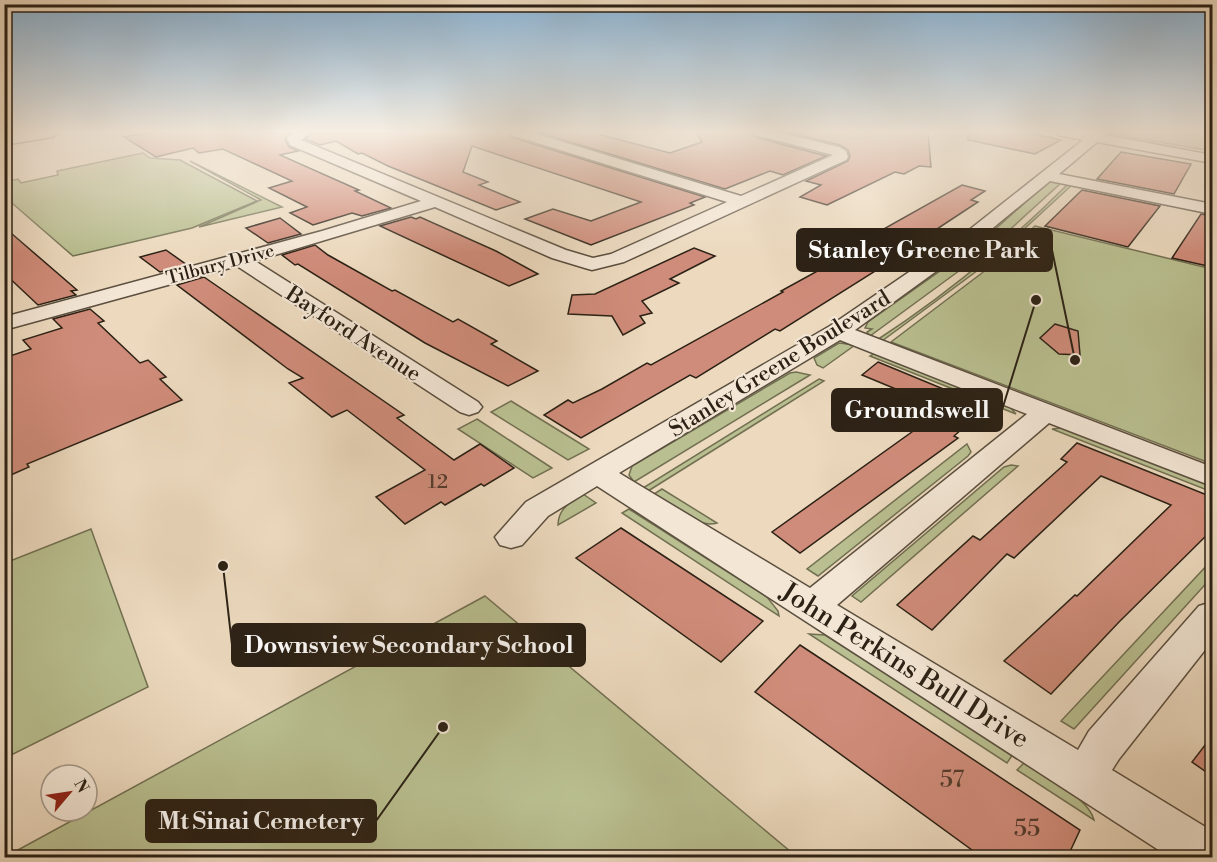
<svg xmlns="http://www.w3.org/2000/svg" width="1217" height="862" font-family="'Libre Bodoni',serif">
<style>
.green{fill:#b9bf90;stroke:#727052;stroke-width:1.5}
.building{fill:#d08c7a;stroke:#2b2115;stroke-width:1.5}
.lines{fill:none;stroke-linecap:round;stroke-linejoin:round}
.minor-casing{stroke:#5b4f3f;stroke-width:3}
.secondary-casing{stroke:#2b2115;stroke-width:3}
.minor{fill:#f3e6d5;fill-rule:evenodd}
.secondary{fill:#f3e6d5;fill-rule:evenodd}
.labels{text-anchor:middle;stroke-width:4.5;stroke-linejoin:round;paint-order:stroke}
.far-street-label{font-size:18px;fill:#2b2115;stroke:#f3e6d5}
.number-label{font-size:20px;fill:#543c2e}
.street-label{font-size:22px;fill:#2b2115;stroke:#f3e6d5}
.near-number-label{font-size:24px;fill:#543c2e}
.near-street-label{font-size:27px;fill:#2b2115;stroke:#f3e6d5}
.leader{fill:none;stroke:#2b2115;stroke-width:2}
.callout-dot{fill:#2b2115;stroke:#f3e6d5;stroke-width:2}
.callout{fill:#2b2115;stroke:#2b2115;stroke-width:2}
.callout-label{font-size:24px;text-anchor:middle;font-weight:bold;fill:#fff}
</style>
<rect width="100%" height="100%" fill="#ecd9be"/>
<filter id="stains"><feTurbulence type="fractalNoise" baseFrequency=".00333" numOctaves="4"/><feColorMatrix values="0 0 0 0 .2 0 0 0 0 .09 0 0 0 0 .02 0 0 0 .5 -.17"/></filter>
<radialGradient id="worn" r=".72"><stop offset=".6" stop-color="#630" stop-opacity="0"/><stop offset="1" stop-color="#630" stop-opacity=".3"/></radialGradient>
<g class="green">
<polygon points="1101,132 1212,132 1212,151"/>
<polygon points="143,153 150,158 180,160 257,201 192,228 73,256 5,197 5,182 18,179 21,183 58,175 57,171"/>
<polygon points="190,161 282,207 199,227 261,200"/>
<polygon points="1053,181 1062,182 1003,236 963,268 870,336 867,332 872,329 865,328 868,322 981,242 1048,182"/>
<path d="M 1069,183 L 1073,184 L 985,265 L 882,341 L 877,340 C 946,295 1011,241 1069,183 Z"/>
<polygon points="1035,226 1212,269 1212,464 891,342 982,273"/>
<polygon points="839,343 855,345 823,368 817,365 814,358"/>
<polygon points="875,353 1010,407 1016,414 870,356"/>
<polygon points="796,372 810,375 634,482 629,475 632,466 790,373"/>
<polygon points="819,379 824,381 648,491 643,488"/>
<polygon points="511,401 589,449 568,460 491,412"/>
<polygon points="477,419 552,468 533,478 458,429"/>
<polygon points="1062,428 1212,486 1212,492 1052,429"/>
<polygon points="967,444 971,452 968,456 818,576 807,569"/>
<polygon points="1011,465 1018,466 861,602 852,596 1004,467"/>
<path d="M 662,489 L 717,523 C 697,529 670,504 654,494 Z"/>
<path d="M 583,494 L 596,503 L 558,525 C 558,509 571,501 583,494 Z"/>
<polygon points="629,509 767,597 778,611 779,616 622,513"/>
<polygon points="91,529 148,687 5,758 5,563"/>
<polygon points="1212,560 1212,577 1074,729 1061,721"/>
<polygon points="485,596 797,857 5,857"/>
<polygon points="809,634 825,635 1013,754 1007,763"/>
<path d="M 1025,762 C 1044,775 1088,797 1094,820 L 1017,770 Z"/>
</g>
<g class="building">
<polygon points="153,132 291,132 285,139 289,147 298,151 280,155 359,190 355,191 391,208 362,216 352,213 313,225 290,213 307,207 269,188 292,181 223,149 199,153 193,148 156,157 124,137"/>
<polygon points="313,132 508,132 511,137 705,197 690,203 694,205 591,245 525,219 553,209 591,221 641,202 472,146 463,172 488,182 479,185 520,202 496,210 388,166 362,153 358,154 336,141 320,145 305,139"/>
<polygon points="537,132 590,132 670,153 702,142 696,132 752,132 755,137 826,156 783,175 770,171 725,189"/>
<polygon points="786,132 928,132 931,167 919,166 904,174 895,172 827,205 800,197 821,185 806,181 848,161 850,156 848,150 840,145"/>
<polygon points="968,132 1027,132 1061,140 1035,154 968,140"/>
<polygon points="1121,152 1191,164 1174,194 1097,179"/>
<polygon points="962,185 985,191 971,200 978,202 905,250 907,251 780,331 775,329 696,378 690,375 581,438 544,415 568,400 573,403 602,389 647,363 651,365 783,292 781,291 845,256 839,254"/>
<polygon points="1082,190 1160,206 1128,247 1045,226"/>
<polygon points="1201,214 1212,216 1212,267 1172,258"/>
<polygon points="411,217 416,219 420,217 496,251 538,274 509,286 380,226"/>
<polygon points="280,218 301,234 268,243 246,228"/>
<polygon points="4,227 77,290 71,291 76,295 38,305 4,273"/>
<polygon points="315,245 328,255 392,291 395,290 453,322 458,319 497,341 491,344 538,371 508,386 425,343 298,264 295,265 282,255"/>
<polygon points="694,248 715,256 670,279 679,283 642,301 652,313 640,316 645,323 623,335 612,316 568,314 572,295 595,294"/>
<polygon points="166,250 187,265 160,272 140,257"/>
<polygon points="204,277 404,415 397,418 454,460 480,444 514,468 484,486 481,484 445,505 441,502 405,524 376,497 425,470 347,410 332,417 289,383 303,378 288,369 177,285"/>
<polygon points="90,309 104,321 98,323 140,363 148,360 166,377 160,379 182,400 27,464 29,467 4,478 4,358 31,349 23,340 62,328 53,319"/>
<polygon points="1055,324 1078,331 1080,355 1059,354 1040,338"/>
<polygon points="878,362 987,407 954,436 958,438 800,553 772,532 944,409 862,375"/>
<polygon points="1077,443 1212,497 1212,530 1119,622 1051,694 1004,661 1075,595 1077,596 1171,505 1101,476 1014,558 1007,554 932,630 897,605 973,536 980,540 1067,462 1061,459"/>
<polygon points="621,528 763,621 721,662 576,558"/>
<polygon points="800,645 1080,830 1067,858 983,858 755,692"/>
<polygon points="1212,736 1212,776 1192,762"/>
</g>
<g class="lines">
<defs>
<g id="minor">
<polygon points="295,132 311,132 301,140 566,250 593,258 611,254 727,202 512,135 510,132 530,132 741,196 833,155 756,135 754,132 777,132 839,147 846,151 848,157 846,160 624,262 592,270 585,268 552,258 435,207 255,261 478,402 482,407 478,412 469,415 460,412 237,266 4,330 4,317 322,231 421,201 290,145 287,138"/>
<path d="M 1056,132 L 1104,132 L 1105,135 L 1212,155 L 1212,163 L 1097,142 L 1059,174 L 1212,204 L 1212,214 L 1050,181 L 971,246 L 855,330 L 1212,467 L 1212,486 L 1049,423 L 837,605 L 1078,750 L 1089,731 L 1199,606 L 1212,602 L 1212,641 L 1119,759 L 1112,770 L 1212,831 L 1212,858 L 1171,858 L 597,486 L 548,516 L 522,545 L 511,548 L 500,545 L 495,537 L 526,502 L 830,326 L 959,238 L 1083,140 L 1058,135 ZM 840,340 L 1027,414 L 810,588 L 619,473 Z"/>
</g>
<polygon id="secondary" points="23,132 60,132 52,137 4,145 4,135"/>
</defs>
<use href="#minor" class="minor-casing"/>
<use href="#secondary" class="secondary-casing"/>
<use href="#minor" class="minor"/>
<use href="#secondary" class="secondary"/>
</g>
<linearGradient id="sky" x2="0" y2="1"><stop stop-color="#8bb5d7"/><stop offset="0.52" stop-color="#f6eee2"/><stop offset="1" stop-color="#f6eee2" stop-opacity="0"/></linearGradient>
<rect width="1217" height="253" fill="url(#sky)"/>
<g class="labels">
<g class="far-street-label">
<text transform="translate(220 264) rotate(-15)" y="6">Tilbury Drive</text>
</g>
<g class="number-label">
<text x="438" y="488">12</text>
</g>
<g class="street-label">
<text transform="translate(354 333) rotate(33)" y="8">Bayford Avenue</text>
<text transform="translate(779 363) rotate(-32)" y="8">Stanley Greene Boulevard</text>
</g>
<g class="near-number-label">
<text x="952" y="787">57</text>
<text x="1027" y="836">55</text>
</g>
<g class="near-street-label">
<text transform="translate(905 665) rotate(32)" y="9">John Perkins Bull Drive</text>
</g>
</g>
<path class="leader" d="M1075 360L1052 250M1036 300L1002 410M223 566L232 645M443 727L376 821"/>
<g class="callout-dot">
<circle cx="1075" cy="360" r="6"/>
<circle cx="1036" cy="300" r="6"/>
<circle cx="223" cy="566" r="6"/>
<circle cx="443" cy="727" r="6"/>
</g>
<g class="callout">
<rect x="797" y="229" width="255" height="42" rx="6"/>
<rect x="832" y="389" width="170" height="42" rx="6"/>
<rect x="232" y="624" width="353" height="42" rx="6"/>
<rect x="146" y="800" width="230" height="42" rx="6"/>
</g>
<g class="callout-label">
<text x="924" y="258">Stanley Greene Park</text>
<text x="917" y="418">Groundswell</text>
<text x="409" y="653">Downsview Secondary School</text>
<text x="261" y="829">Mt Sinai Cemetery</text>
</g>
<rect width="1217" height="862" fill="none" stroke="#ecd9be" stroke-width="24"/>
<rect x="6" y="6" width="1205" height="850" fill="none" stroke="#2b2115" stroke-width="3"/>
<rect x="12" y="12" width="1193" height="838" fill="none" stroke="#2b2115" stroke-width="1.5"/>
<g transform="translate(69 793) rotate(61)"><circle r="28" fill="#f3e6d5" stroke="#a39788" stroke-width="1.5"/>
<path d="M0-4.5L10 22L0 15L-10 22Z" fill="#8f2418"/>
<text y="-9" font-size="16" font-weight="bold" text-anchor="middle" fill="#2b2115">N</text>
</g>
<rect width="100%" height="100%" filter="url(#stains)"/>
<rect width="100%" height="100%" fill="url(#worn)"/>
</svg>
